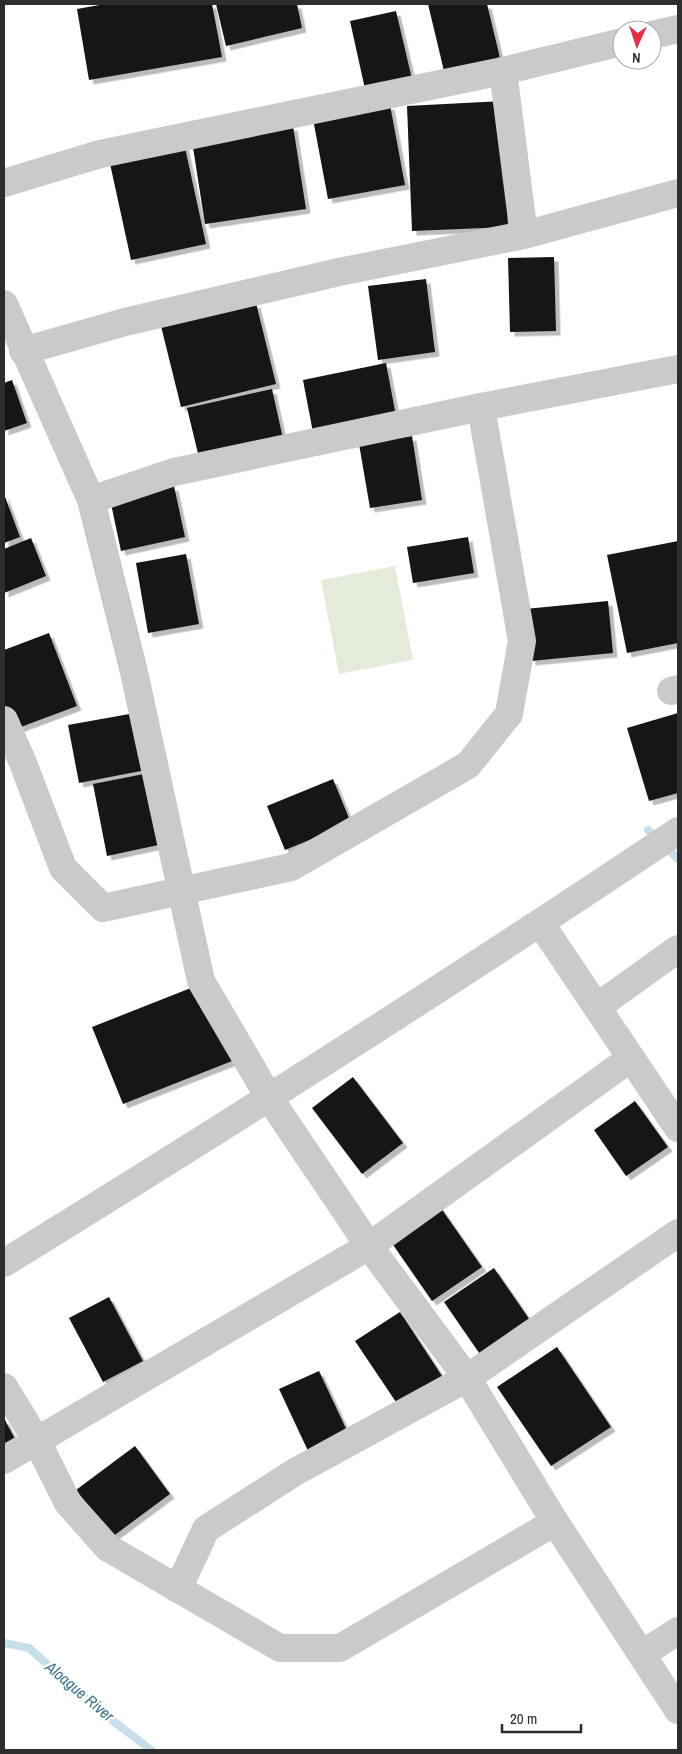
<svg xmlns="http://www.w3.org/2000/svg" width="682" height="1754" font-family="'Archivo Narrow',sans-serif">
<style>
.green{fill:#e4ebda}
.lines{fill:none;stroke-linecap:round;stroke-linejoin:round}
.stream{stroke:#c6dfeb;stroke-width:8}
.building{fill:#141414;filter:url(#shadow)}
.minor{stroke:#cacaca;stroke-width:28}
.labels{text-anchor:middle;stroke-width:5;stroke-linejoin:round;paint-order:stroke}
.water-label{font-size:16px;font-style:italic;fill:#3b748f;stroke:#fff}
</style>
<defs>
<filter id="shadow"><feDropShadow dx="4.5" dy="4.5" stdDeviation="0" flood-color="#0004"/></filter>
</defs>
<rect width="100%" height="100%" fill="#fff"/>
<polygon class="green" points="395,566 413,660 339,674 321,580"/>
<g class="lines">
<g class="stream">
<polyline points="648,830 678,859"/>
<polyline points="4,1643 29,1648 95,1707 151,1750"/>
</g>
</g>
<g class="building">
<polygon points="105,4 212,4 222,57 89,80 77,9"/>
<polygon points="216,4 297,4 302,28 226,46"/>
<polygon points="428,4 487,4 500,58 444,71"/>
<polygon points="396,11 412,79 365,89 350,21"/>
<polygon points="503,101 508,227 412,231 407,106"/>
<polygon points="390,105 405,185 328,199 313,119"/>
<polygon points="293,126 306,209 205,224 192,141"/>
<polygon points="184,143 206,244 131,260 109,159"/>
<polygon points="554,257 556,331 510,332 508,258"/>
<polygon points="426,279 435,352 378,360 368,286"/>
<polygon points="256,303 276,384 181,407 161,326"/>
<polygon points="386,363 398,427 315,443 303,380"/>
<polygon points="12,380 27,423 4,431 4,383"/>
<polygon points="272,389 286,452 202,470 187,408"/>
<polygon points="412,436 422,500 370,508 359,444"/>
<polygon points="174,486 185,537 121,551 110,499"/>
<polygon points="4,494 20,537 4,543"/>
<polygon points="468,537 474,573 413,583 407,547"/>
<polygon points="31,538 46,576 4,593 4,549"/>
<polygon points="678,541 678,643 627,653 607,555"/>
<polygon points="186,554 199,624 148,633 136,563"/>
<polygon points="608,601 613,653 531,661 525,609"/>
<polygon points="49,633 77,706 10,731 4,714 4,650"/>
<polygon points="135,713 146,770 79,783 68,725"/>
<polygon points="678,713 678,793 649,801 627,728"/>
<polygon points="149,773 163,844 107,856 93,784"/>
<polygon points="333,779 351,823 285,850 267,806"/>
<polygon points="201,984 232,1061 123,1104 92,1027"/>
<polygon points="353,1077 403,1143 362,1174 312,1108"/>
<polygon points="635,1101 668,1147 626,1176 594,1130"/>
<polygon points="438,1204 482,1267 432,1301 389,1239"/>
<polygon points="494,1268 536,1329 486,1363 444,1302"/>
<polygon points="109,1297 143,1361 103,1382 69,1318"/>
<polygon points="400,1312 444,1379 400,1408 355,1341"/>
<polygon points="557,1347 611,1427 551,1466 497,1387"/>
<polygon points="319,1371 349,1435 309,1453 279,1389"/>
<polygon points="4,1418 16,1441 4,1448"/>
<polygon points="135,1446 170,1494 112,1537 76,1490"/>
</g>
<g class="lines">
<g class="minor">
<polyline points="652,35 678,29"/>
<polyline points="503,71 524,235"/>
<polyline points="4,183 100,154 503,71 622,42"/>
<polyline points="4,304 91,500 134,672 201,981 270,1099 369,1246 467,1378 555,1522 678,1710"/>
<polyline points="23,351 125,322 339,272 524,235 678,193"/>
<polyline points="91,500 174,472 481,407 678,369"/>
<polyline points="671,691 678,689"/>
<polyline points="4,720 23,763 63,868 103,908 291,867 468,765 509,714 522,641 481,407"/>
<polyline points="541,924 678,1128"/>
<polyline points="597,1007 678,949"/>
<path d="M 4,1263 C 231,1123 456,980 678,831"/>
<polyline points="4,1387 37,1441 68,1503 108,1548 280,1648 340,1648 555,1522"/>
<polyline points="4,1460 369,1246 631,1058"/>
<polyline points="178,1589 206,1529 295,1472 467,1378 678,1233"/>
<polyline points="642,1654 678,1631"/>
</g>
</g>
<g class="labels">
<g class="water-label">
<text transform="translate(80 1691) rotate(40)" y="6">Aloague River</text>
</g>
</g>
<rect width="682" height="1754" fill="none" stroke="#2d2d2d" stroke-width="10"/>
<g transform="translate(637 45) rotate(183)"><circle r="24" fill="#ffffff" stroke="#ababab"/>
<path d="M0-4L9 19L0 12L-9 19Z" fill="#e52e47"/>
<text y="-8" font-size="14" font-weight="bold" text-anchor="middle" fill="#2d2d2d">N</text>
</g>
<path d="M502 1724v8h79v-8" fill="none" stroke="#2d2d2d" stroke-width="2.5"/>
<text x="510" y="1724" font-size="15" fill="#2d2d2d" stroke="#ffffff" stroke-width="4" paint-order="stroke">20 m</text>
</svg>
